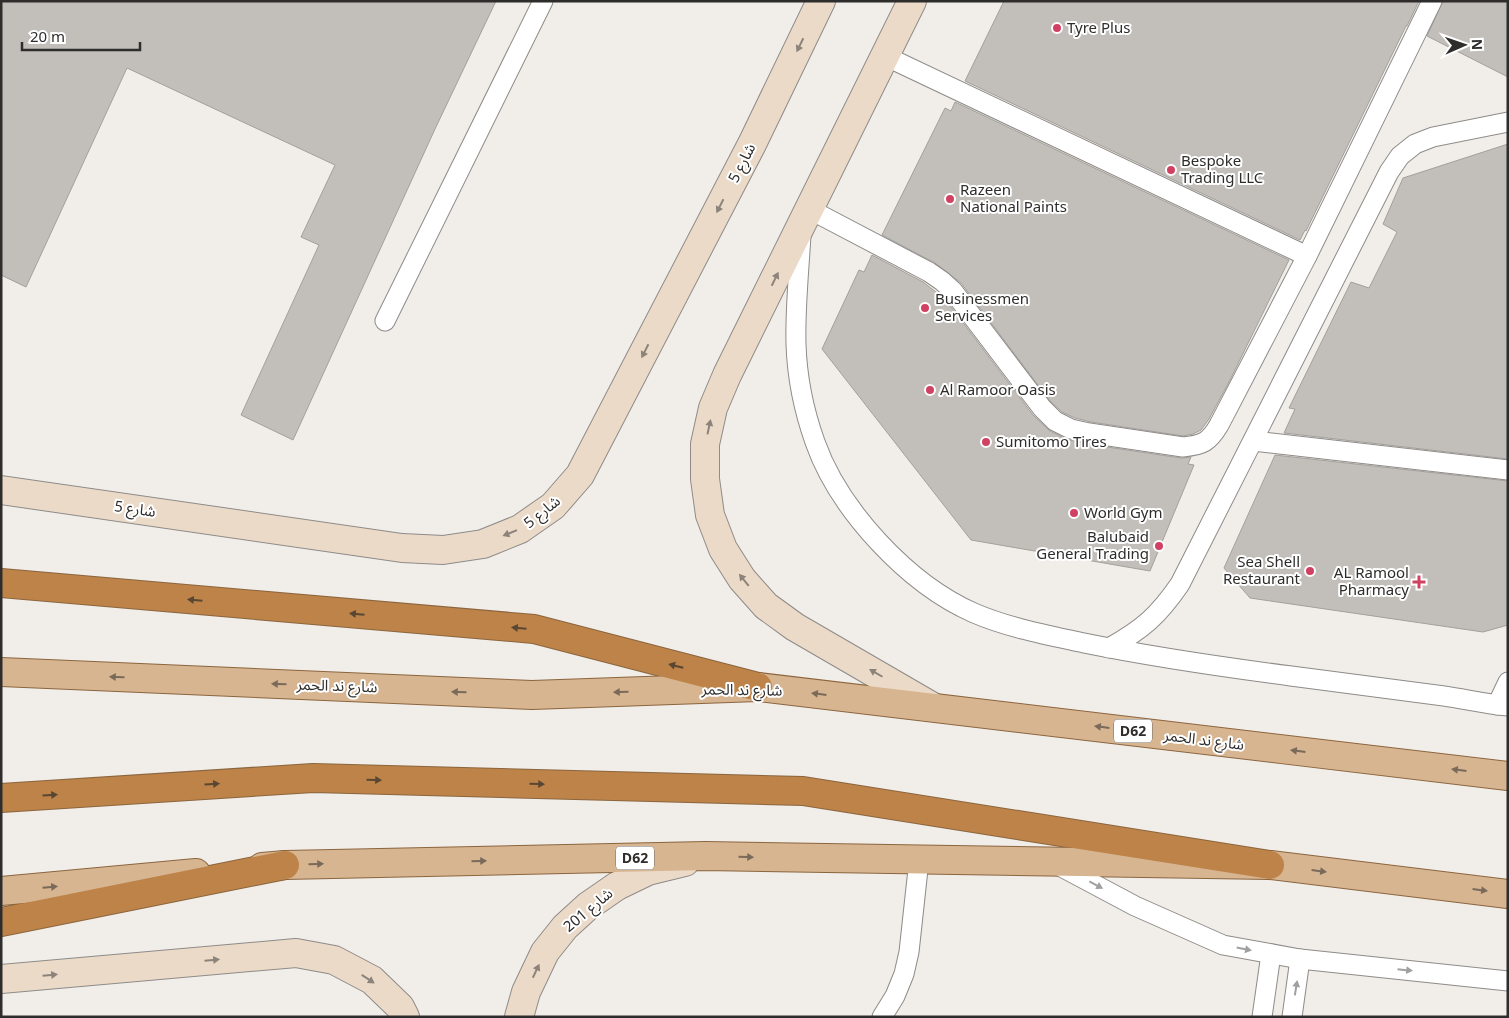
<svg xmlns="http://www.w3.org/2000/svg" width="1509" height="1018" font-family="Georgia,'Noto Sans Arabic',serif">
<style>
.building{fill:#c2bfbb;stroke:#a3a09c}
.lines{fill:none;stroke-linecap:round;stroke-linejoin:round}
.lane-casing{stroke:#8e8b88;stroke-width:21}
.secondary-casing{stroke:#8e8b88;stroke-width:30}
.primary-casing{stroke:#8b653e;stroke-width:30}
.highway-casing{stroke:#8b653e;stroke-width:30}
.lane{stroke:#fff;stroke-width:19}
.secondary{stroke:#ebdac8;stroke-width:28}
.primary{stroke:#d7b591;stroke-width:28}
.highway{stroke:#bd8348;stroke-width:28}
.oneway{fill:#8c847a}
.oneway2{fill:#594734}
.oneway3{fill:#7a6a59}
.oneway4{fill:#a1a0a0}
.poi-dot{fill:#d14162;stroke:#fff;stroke-width:2}
.labels{text-anchor:middle;stroke-width:4;stroke-linejoin:round;paint-order:stroke}
.shield{fill:#fff;stroke:#6d6c6b;stroke-width:1}
.shield-label{font-size:14px;font-weight:bold;fill:#2e2d2c}
.poi-label{font-size:15px;fill:#2e2d2c;stroke:#fff;text-anchor:start}
.street-label{font-size:15px;fill:#2e2d2c;stroke:#fff}
</style>
<rect width="100%" height="100%" fill="#f1eeea"/>
<g class="building">
<polygon points="1,1 496,1 435,129 293,440 241,415 319,245 301,237 335,165 127,68 26,287 1,275"/>
<polygon points="1004,1 1419,1 1407,26 1406,26 1306,231 1305,230 1300,240 965,81"/>
<polygon points="1443,1 1508,1 1508,77 1427,36"/>
<polygon points="955,102 1289,260 1229,382 1209,419 1201,430 1193,434 1183,436 1091,422 1075,418 1062,412 1050,401 961,283 935,263 882,235 945,108 951,111"/>
<polygon points="1508,144 1508,459 1284,433 1295,409 1289,408 1351,282 1369,288 1397,232 1383,224 1403,178"/>
<polygon points="872,255 923,282 945,299 1033,415 1050,431 1066,439 1087,444 1181,458 1191,457 1188,464 1194,465 1150,571 971,540 822,349 859,270 864,272"/>
<polygon points="1275,455 1508,481 1508,625 1483,632 1250,598 1224,568"/>
</g>
<g class="lines">
<defs>
<g id="lane">
<polyline points="885,56 1307,256"/>
<path d="M 809,209 L 929,272 L 942,281 L 953,291 L 1042,408 L 1055,421 L 1071,429 L 1089,433 L 1183,447 C 1203,445 1209,442 1219,425 L 1307,256 L 1432,1"/>
<path d="M 801,235 C 799,271 795,308 796,344 C 797,377 804,411 815,442 C 839,510 908,584 974,613 C 1009,628 1047,635 1084,643 C 1153,657 1222,667 1291,676 C 1342,683 1393,689 1444,696 C 1465,699 1486,704 1508,706"/>
<polyline points="385,321 543,1"/>
<polyline points="1253,441 1508,470"/>
<path d="M 1109,648 C 1143,629 1158,616 1180,584 L 1389,172 L 1400,156 L 1415,144 L 1433,137 L 1508,122"/>
<polyline points="1497,705 1508,682"/>
<polyline points="1056,864 1135,906 1223,945 1300,959 1508,981"/>
<polyline points="882,1017 895,996 904,974 909,952 919,860"/>
<polyline points="1262,1017 1271,954"/>
<polyline points="1292,1017 1300,959"/>
</g>
<g id="secondary">
<polyline points="912,1 727,375 713,408 705,444 705,479 710,515 723,549 742,579 766,606 795,627 933,707"/>
<polyline points="1,490 402,548 443,550 483,544 520,529 553,506 580,475 752,144 821,1"/>
<polyline points="1,979 296,953 334,960 372,980 400,1007 405,1017"/>
<polyline points="519,1017 526,992 545,952 565,927 588,906 617,886 648,871 685,862"/>
</g>
<g id="primary">
<polyline points="1,672 532,695 758,687 1508,776"/>
<polyline points="262,867 285,865 705,856 1270,865 1508,894"/>
<polyline points="1,891 196,873"/>
</g>
<g id="highway">
<polyline points="1,583 534,629 758,687"/>
<polyline points="1,798 313,778 803,791 1270,865"/>
<polyline points="1,922 285,865"/>
</g>
</defs>
<use href="#lane" class="lane-casing"/>
<use href="#secondary" class="secondary-casing"/>
<use href="#primary" class="primary-casing"/>
<use href="#highway" class="highway-casing"/>
<use href="#lane" class="lane"/>
<use href="#secondary" class="secondary"/>
<use href="#primary" class="primary"/>
<use href="#highway" class="highway"/>
</g>
<defs><path id="oneway-solid" d="M-6-.8H1V-3.2L6.5 0L1 3.2V.8H-6Z" transform="scale(1.25)"/></defs>
<g class="oneway">
<use href="#oneway-solid" transform="translate(800 45) rotate(116)"/>
<use href="#oneway-solid" transform="translate(720 206) rotate(117)"/>
<use href="#oneway-solid" transform="translate(775 279) rotate(-64)"/>
<use href="#oneway-solid" transform="translate(645 351) rotate(117)"/>
<use href="#oneway-solid" transform="translate(709 427) rotate(-78)"/>
<use href="#oneway-solid" transform="translate(510 533) rotate(158)"/>
<use href="#oneway-solid" transform="translate(744 580) rotate(-129)"/>
<use href="#oneway-solid" transform="translate(876 673) rotate(-150)"/>
<use href="#oneway-solid" transform="translate(212 960) rotate(-5)"/>
<use href="#oneway-solid" transform="translate(536 971) rotate(-65)"/>
<use href="#oneway-solid" transform="translate(50 975) rotate(-5)"/>
<use href="#oneway-solid" transform="translate(368 979) rotate(33)"/>
</g>
<g class="oneway2">
<use href="#oneway-solid" transform="translate(195 600) rotate(-175)"/>
<use href="#oneway-solid" transform="translate(357 614) rotate(-175)"/>
<use href="#oneway-solid" transform="translate(519 628) rotate(-175)"/>
<use href="#oneway-solid" transform="translate(676 666) rotate(-166)"/>
<use href="#oneway-solid" transform="translate(374 780) rotate(2)"/>
<use href="#oneway-solid" transform="translate(212 784) rotate(-4)"/>
<use href="#oneway-solid" transform="translate(537 784) rotate(2)"/>
<use href="#oneway-solid" transform="translate(50 795) rotate(-4)"/>
</g>
<g class="oneway3">
<use href="#oneway-solid" transform="translate(117 677) rotate(-178)"/>
<use href="#oneway-solid" transform="translate(279 684) rotate(-178)"/>
<use href="#oneway-solid" transform="translate(459 692) rotate(-178)"/>
<use href="#oneway-solid" transform="translate(621 692) rotate(178)"/>
<use href="#oneway-solid" transform="translate(819 694) rotate(-173)"/>
<use href="#oneway-solid" transform="translate(1102 727) rotate(-173)"/>
<use href="#oneway-solid" transform="translate(1298 751) rotate(-173)"/>
<use href="#oneway-solid" transform="translate(1459 770) rotate(-173)"/>
<use href="#oneway-solid" transform="translate(746 857) rotate(1)"/>
<use href="#oneway-solid" transform="translate(479 861) rotate(-1)"/>
<use href="#oneway-solid" transform="translate(316 864) rotate(-1)"/>
<use href="#oneway-solid" transform="translate(1319 871) rotate(7)"/>
<use href="#oneway-solid" transform="translate(50 887) rotate(-5)"/>
<use href="#oneway-solid" transform="translate(1480 890) rotate(7)"/>
</g>
<g class="oneway4">
<use href="#oneway-solid" transform="translate(1096 885) rotate(28)"/>
<use href="#oneway-solid" transform="translate(1244 949) rotate(11)"/>
<use href="#oneway-solid" transform="translate(1405 970) rotate(6)"/>
<use href="#oneway-solid" transform="translate(1296 988) rotate(-81)"/>
</g>
<g class="poi-dot">
<circle cx="1057" cy="28" r="5"/>
<circle cx="1171" cy="170" r="5"/>
<circle cx="950" cy="199" r="5"/>
<circle cx="925" cy="308" r="5"/>
<circle cx="930" cy="390" r="5"/>
<circle cx="986" cy="442" r="5"/>
<circle cx="1074" cy="513" r="5"/>
<circle cx="1159" cy="546" r="5"/>
<circle cx="1310" cy="571" r="5"/>
<path d="M1416.5 574.5h5v5h5v5h-5v5h-5v-5h-5v-5h5z"/>
</g>
<g class="labels">
<g class="shield">
<rect x="1114" y="719.5" width="38" height="23" rx="4"/>
<rect x="616" y="846.5" width="38" height="23" rx="4"/>
</g>
<g class="shield-label">
<text x="1133" y="736">D62</text>
<text x="635" y="863">D62</text>
</g>
<g class="poi-label">
<text x="1067" y="33">Tyre Plus</text>
<text x="1181" y="166">Bespoke<tspan x="1181" dy="17">Trading LLC</tspan></text>
<text x="960" y="195">Razeen<tspan x="960" dy="17">National Paints</tspan></text>
<text x="935" y="304">Businessmen<tspan x="935" dy="17">Services</tspan></text>
<text x="940" y="395">Al Ramoor Oasis</text>
<text x="996" y="447">Sumitomo Tires</text>
<text x="1084" y="518">World Gym</text>
<text x="1149" y="542" text-anchor="end">Balubaid<tspan x="1149" dy="17">General Trading</tspan></text>
<text x="1300" y="567" text-anchor="end">Sea Shell<tspan x="1300" dy="17">Restaurant</tspan></text>
<text x="1409" y="578" text-anchor="end">AL Ramool<tspan x="1409" dy="17">Pharmacy</tspan></text>
</g>
<g class="street-label">
<text transform="translate(742 163) rotate(-63)" y="5">شارع 5</text>
<text transform="translate(135 509) rotate(8)" y="5">شارع 5</text>
<text transform="translate(542 512) rotate(-39)" y="5">شارع 5</text>
<text transform="translate(337 686) rotate(2)" y="5">شارع ند الحمر</text>
<text transform="translate(742 690) rotate(1)" y="5">شارع ند الحمر</text>
<text transform="translate(1204 740) rotate(7)" y="5">شارع ند الحمر</text>
<text transform="translate(588 910) rotate(-40)" y="5">شارع 201</text>
</g>
</g>
<rect width="1509" height="1018" fill="none" stroke="#2e2d2c" stroke-width="5"/>
<g transform="translate(1464 45) rotate(88)" stroke="#ffffff" stroke-width="4" paint-order="stroke">
<path d="M0-4L9 19L0 12L-9 19Z" fill="#2e2d2c"/>
<text y="-8" font-size="14" font-weight="bold" text-anchor="middle" fill="#2e2d2c">N</text>
</g>
<path d="M22 42v8h118v-8" fill="none" stroke="#2e2d2c" stroke-width="2.5"/>
<text x="30" y="42" font-size="15" fill="#2e2d2c" stroke="#ffffff" stroke-width="4" paint-order="stroke">20 m</text>
</svg>
